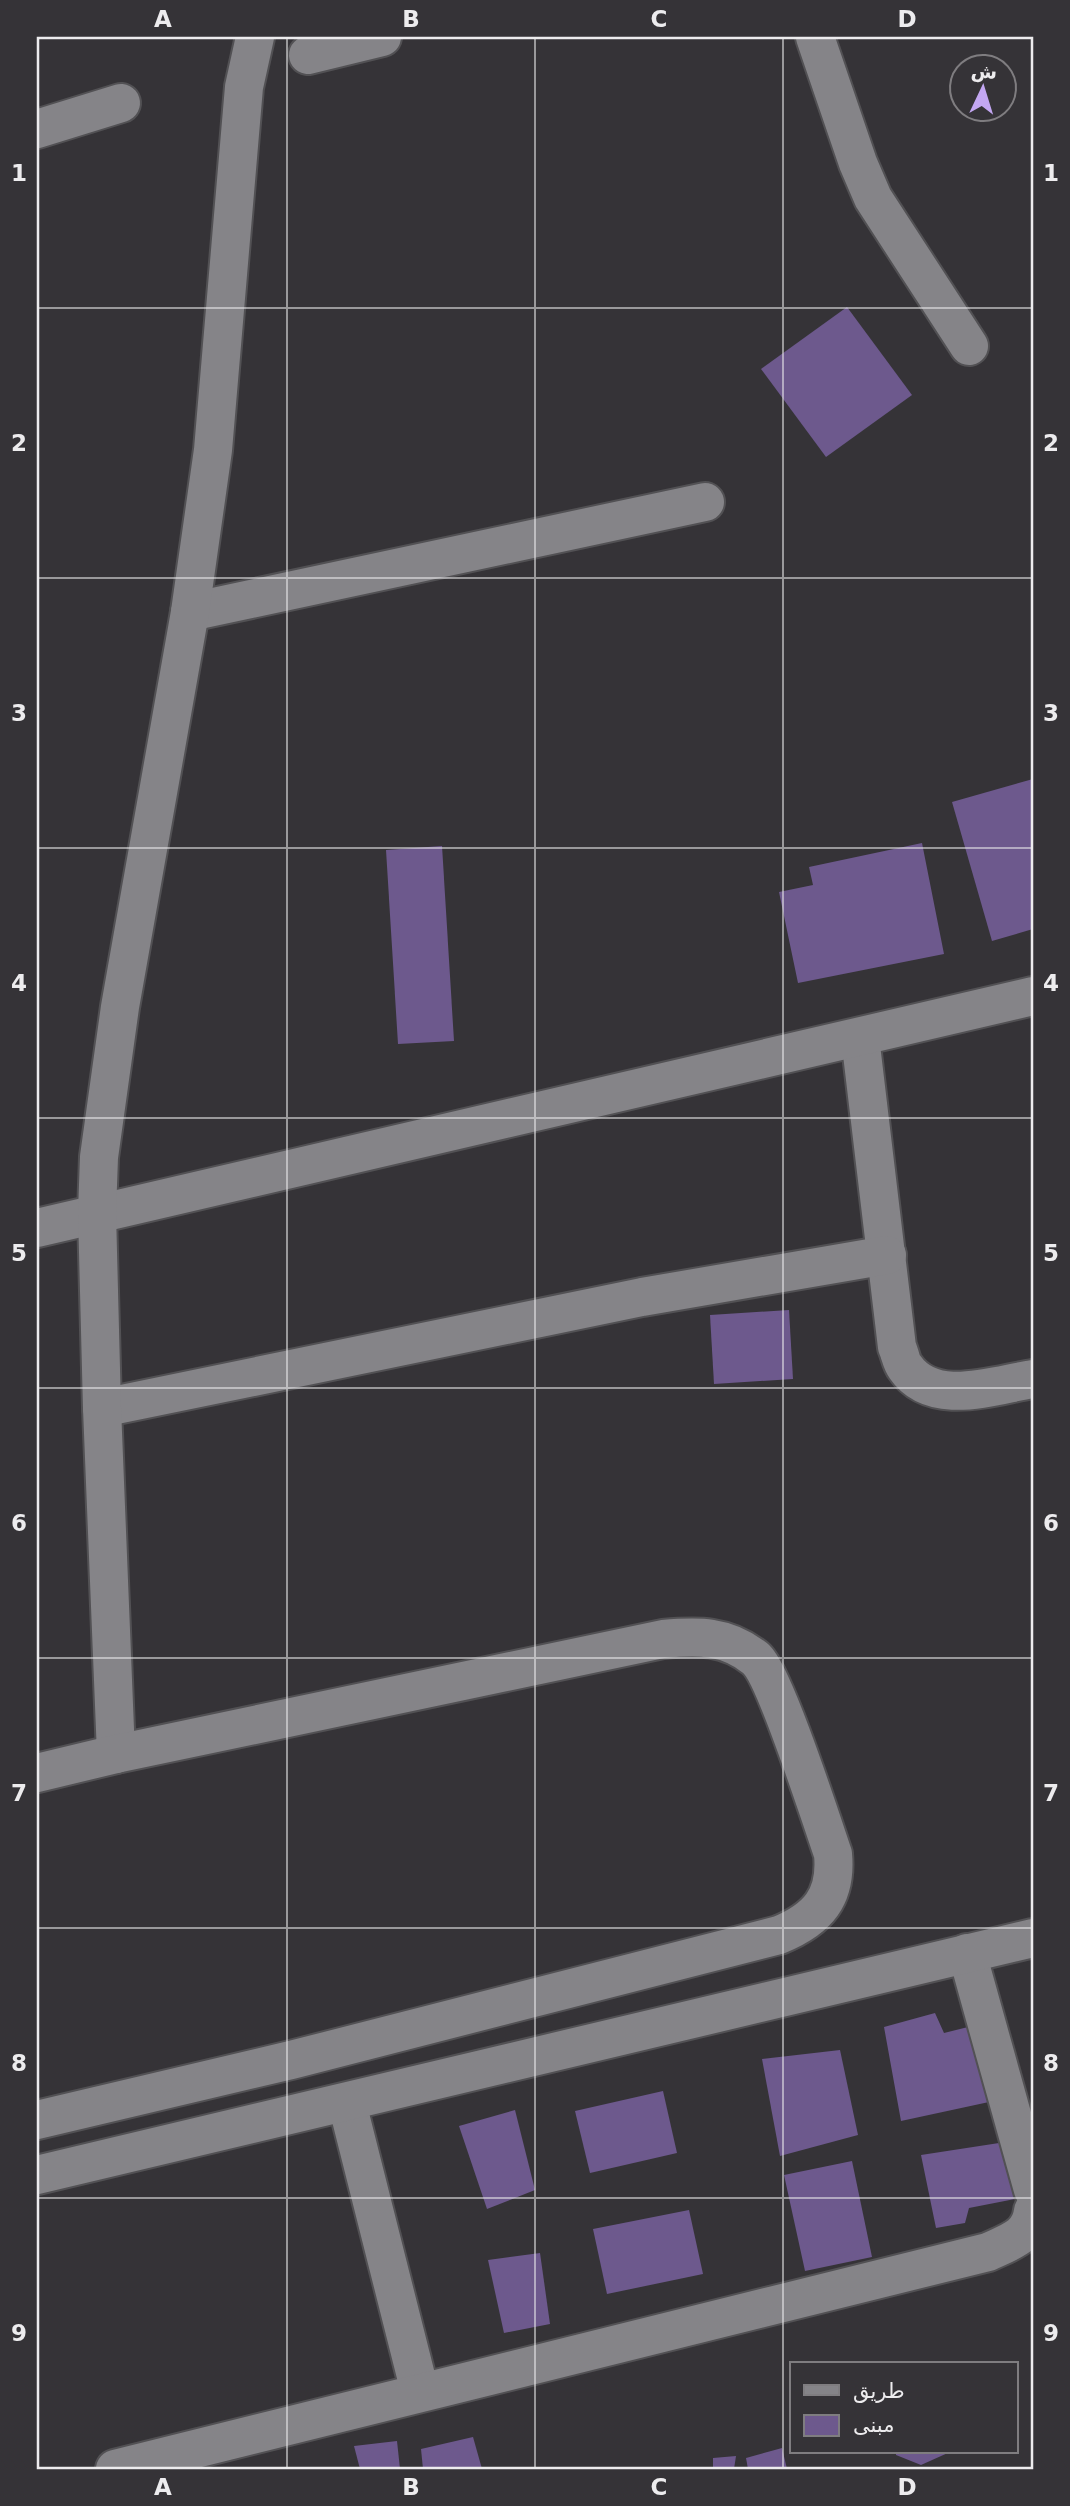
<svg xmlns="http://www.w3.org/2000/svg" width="1070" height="2506" font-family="'DejaVu Sans',Cairo,sans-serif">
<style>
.building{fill:#6d598d}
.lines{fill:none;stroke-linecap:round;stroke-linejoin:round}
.minor-casing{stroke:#525154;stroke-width:42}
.minor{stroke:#858488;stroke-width:38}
.grid{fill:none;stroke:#edecee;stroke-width:2;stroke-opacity:0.55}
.neatline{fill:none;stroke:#edecee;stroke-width:2.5}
.grid-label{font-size:23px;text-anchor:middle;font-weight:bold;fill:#edecee}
</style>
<rect width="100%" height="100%" fill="#353337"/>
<g class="building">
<polygon points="847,307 912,395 826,457 761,369"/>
<polygon points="1033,779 1033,929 992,941 952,802"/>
<polygon points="922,843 944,954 798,983 779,892 813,885 809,867"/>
<polygon points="442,846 454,1041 398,1044 386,850"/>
<polygon points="789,1310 793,1379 714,1384 710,1315"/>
<polygon points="935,2013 944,2033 968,2027 989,2102 901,2121 884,2027"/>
<polygon points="840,2050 858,2135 780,2156 762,2059"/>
<polygon points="663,2091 677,2153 590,2173 575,2111"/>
<polygon points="515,2110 535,2190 487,2209 459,2126"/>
<polygon points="1012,2141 1015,2199 969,2208 965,2223 936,2228 921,2155"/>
<polygon points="852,2161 872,2257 805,2271 784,2175"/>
<polygon points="689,2210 703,2274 607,2294 593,2229"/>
<polygon points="540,2253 550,2324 504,2333 488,2260"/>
<polygon points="473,2437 482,2469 423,2469 421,2449"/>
<polygon points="397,2441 400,2469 360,2469 354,2446"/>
<polygon points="782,2448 787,2469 748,2469 746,2458"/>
<polygon points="896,2452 950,2452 921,2465 896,2455"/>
<polygon points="736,2456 734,2469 713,2469 713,2458"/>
</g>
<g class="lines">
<defs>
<g id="minor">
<polyline points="815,37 858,163 873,198 969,346"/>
<polyline points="308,55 382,37"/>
<polyline points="37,129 121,103"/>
<polyline points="190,612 705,502"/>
<path d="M 860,1037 L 897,1347 C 900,1353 901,1362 905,1367 C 933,1408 994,1385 1033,1379"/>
<polyline points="37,1228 1033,996"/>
<polyline points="102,1408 642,1297 887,1255"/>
<polyline points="116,1754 102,1408 97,1213 99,1157 120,1007 190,612 213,450 244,87 255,37"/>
<path d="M 37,1773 L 116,1754 L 663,1639 C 698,1636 726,1635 755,1658 C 774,1673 822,1822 833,1854 C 837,1897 818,1919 779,1935 L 291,2060 L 37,2120"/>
<polyline points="967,1953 1033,2190"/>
<polyline points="347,2103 420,2392"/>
<polyline points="37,2175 1033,1938"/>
<path d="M 115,2469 L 988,2252 C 1009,2242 1030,2237 1033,2211"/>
</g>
</defs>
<use href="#minor" class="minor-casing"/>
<use href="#minor" class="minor"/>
</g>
<path class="grid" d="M 287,37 L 287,2469M 535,37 L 535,2469M 783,37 L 783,2469M 37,308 L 1033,308M 37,578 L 1033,578M 37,848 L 1033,848M 37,1118 L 1033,1118M 37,1388 L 1033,1388M 37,1658 L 1033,1658M 37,1928 L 1033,1928M 37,2198 L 1033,2198"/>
<rect width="1070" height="2506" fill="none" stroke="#353337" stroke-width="77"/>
<rect x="790" y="2362" width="228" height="91" fill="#353337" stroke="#7f7d80" stroke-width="2"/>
<rect x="804" y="2385" width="35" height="10" fill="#858488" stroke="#7f7d80" stroke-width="2"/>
<text x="853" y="2398" font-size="21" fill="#edecee">طريق</text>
<rect x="804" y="2415" width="35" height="21" fill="#6d598d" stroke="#7f7d80" stroke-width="2"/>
<text x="853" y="2432" font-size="21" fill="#edecee">مبنى</text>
<g transform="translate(983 88) rotate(4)"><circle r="33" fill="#353337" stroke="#7f7d80" stroke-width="2"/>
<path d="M0-5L12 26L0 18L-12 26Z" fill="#c3a7f2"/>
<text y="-10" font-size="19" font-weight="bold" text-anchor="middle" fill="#edecee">ش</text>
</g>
<rect x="38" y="38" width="994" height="2430" class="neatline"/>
<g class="grid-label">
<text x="163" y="27">A</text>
<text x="411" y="27">B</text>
<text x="659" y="27">C</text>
<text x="907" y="27">D</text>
<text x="19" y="181">1</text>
<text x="1051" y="181">1</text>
<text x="19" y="451">2</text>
<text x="1051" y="451">2</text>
<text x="19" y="721">3</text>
<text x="1051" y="721">3</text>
<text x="19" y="991">4</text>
<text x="1051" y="991">4</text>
<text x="19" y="1261">5</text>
<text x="1051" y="1261">5</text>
<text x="19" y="1531">6</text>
<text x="1051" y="1531">6</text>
<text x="19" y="1801">7</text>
<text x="1051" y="1801">7</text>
<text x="19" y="2071">8</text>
<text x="1051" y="2071">8</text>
<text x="19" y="2341">9</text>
<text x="1051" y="2341">9</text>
<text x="163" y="2495">A</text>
<text x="411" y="2495">B</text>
<text x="659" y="2495">C</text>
<text x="907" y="2495">D</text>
</g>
</svg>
